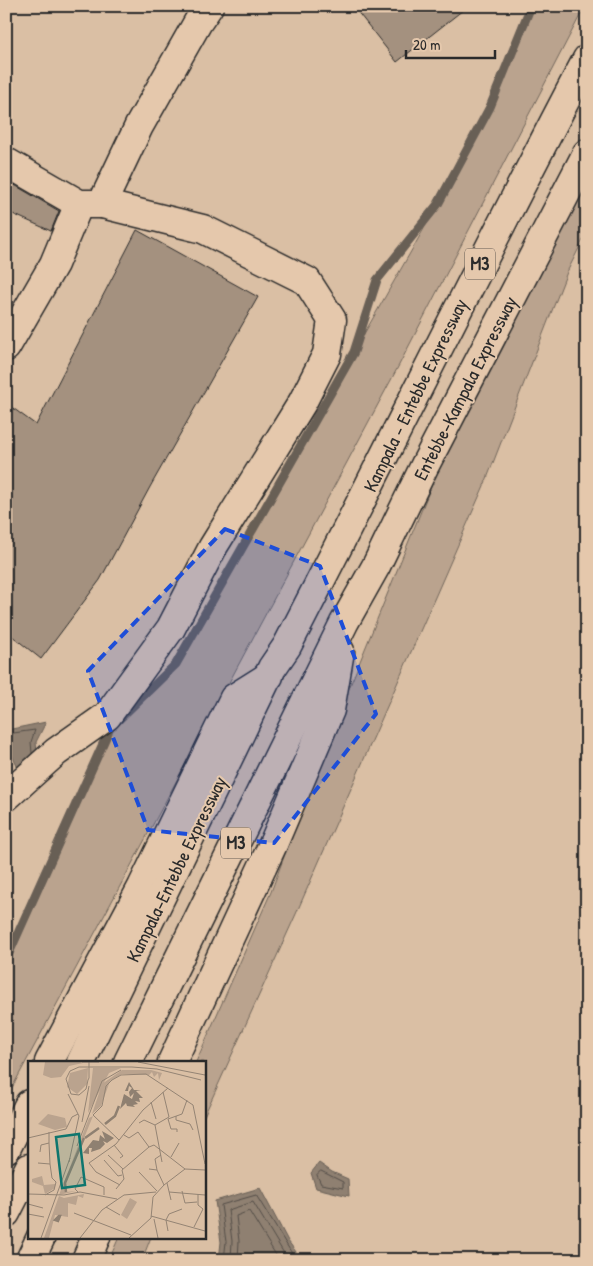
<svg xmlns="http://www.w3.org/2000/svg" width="593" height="1266" font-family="'Patrick Hand',sans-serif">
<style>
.green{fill:#baa38e;stroke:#72675c}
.water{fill:#8f8071;stroke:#675e55}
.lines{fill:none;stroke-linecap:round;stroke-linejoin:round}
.shore{stroke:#534d47;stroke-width:1}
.stream{stroke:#675e55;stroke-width:9}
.building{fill:#a4917f;stroke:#2b2b2b}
.minor-casing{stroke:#2b2b2b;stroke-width:31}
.highway-casing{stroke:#2b2b2b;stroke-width:31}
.minor{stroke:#e5c8ac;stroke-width:28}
.highway{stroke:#e5c8ac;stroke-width:28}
.marked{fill:#1d4ed8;fill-opacity:0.2;stroke:#1d4ed8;stroke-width:4;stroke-dasharray:10 6;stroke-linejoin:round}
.labels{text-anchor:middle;stroke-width:4;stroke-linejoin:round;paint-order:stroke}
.shield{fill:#e5c8ac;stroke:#635a52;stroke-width:1}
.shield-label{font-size:18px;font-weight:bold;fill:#2b2b2b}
.street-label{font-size:19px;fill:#2b2b2b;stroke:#e5c8ac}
.inset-river{fill:none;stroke:#8f8071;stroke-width:2.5}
.inset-road{fill:none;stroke:#948474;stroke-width:1}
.view{fill:#0f766e;fill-opacity:0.15;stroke:#0f766e;stroke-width:2.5}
.inset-edge{fill:none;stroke:#2b2b2b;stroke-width:2.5}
</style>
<rect width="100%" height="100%" fill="#dabfa4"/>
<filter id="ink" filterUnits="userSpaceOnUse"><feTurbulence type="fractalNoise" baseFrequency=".02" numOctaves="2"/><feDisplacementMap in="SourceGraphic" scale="10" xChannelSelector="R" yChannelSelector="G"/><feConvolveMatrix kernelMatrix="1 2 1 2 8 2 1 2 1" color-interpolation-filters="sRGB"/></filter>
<g filter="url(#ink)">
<g class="green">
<polygon points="531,6 585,6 398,367 6,1099 6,958 110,728 176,664 438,204 490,107"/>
<polygon points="587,176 587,232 567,272 486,481 296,914 204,1116 204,1062 196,1062 271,892 317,767 448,445"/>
<polygon points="119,1237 151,1237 142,1260 109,1260"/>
</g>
<g class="water">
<polygon points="46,722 36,742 38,763 18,768 6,743 7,730"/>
<polygon points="319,1163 332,1172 348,1179 349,1196 316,1188 311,1173"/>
<polygon points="260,1188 288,1241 302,1260 219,1260 221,1242 215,1201"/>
</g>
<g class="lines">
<g class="shore">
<polyline points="6,734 35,730 31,742 32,753"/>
<polygon points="321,1171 343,1182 343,1188 321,1184 317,1175"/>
<polyline points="224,1260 226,1242 221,1205 256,1195 296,1260"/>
<polyline points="231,1260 232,1241 228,1210 253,1202 288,1260"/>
<polyline points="238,1260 239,1241 236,1216 249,1211 279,1260"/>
</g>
<g class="stream">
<polyline points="6,960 110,728 176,664 354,352 377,280 438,204 490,107 531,6"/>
<polyline points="100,1258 106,1260"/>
</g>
</g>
<g class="building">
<polygon points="353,6 468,6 397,62"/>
<polygon points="6,180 59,211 51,231 6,211"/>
<polygon points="137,230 258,297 150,487 100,580 41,659 6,631 6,403 36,425"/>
</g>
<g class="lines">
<defs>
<g id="minor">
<polyline points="6,162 79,204 102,204 139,126 198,22 209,6"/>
<polyline points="6,347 54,264 79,204"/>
<polyline points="6,797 56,752 107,716 171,628 213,547 302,403 327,354 332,320 307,281 203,229 102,204"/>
</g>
<g id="highway">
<polyline points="49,1062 142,887 234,698 269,676"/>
<path d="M 81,1062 L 272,668 L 287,646 C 388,451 484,254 587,59"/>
<polyline points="128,1062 344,623 376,566 425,465 587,153"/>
<polyline points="172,1062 274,842 330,710 340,651"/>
<polyline points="6,1149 29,1104"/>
<polyline points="6,1213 29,1168"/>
<polyline points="30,1260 41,1237"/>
<polyline points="86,1260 96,1237"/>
</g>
</defs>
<use href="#minor" class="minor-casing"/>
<use href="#highway" class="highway-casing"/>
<use href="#minor" class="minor"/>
<use href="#highway" class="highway"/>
</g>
</g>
<path class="marked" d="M 225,529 L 320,566 L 376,714 L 274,843 L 148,830 L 88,671 Z"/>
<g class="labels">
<g class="shield">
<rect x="465" y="248.5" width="30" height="31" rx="4"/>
<rect x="221" y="827.5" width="30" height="31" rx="4"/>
</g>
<g class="shield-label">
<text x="480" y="270">M3</text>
<text x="236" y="849">M3</text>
</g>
<g class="street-label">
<text transform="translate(465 388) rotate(-63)" y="7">Entebbe-Kampala Expressway</text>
<text transform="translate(415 395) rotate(-64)" y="7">Kampala - Entebbe Expressway</text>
<text transform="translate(176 869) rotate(-64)" y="7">Kampala–Entebbe Expressway</text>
</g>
</g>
<g transform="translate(28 1061)">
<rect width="178" height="178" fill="#dabfa4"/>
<path d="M 17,1 L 52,1 L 55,2 L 41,5 L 33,16 L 23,17 L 15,14 ZM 60,7 L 59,23 L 49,33 L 39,26 L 42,12 ZM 65,7 L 93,7 L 81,12 L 60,52 ZM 94,9 L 123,9 L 134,12 L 131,19 L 130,12 L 126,16 L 124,11 L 121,14 L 94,13 L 82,20 L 73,45 L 64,53 L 74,23 ZM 20,53 L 37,57 L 39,66 L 27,69 L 10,63 ZM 65,55 L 36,126 L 38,131 L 48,130 L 31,134 L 61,57 ZM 14,115 L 16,124 L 27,123 L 27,127 L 17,133 L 15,125 L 4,121 L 4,118 ZM 56,133 L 55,137 L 50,135 L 48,144 L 40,142 L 40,156 L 27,154 L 21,177 L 16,177 L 31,135 L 36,137 ZM 102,137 L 109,141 L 99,158 L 93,154 Z" fill="#baa38e"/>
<path d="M 101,21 L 106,29 L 113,29 L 108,30 L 115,37 L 111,37 L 112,41 L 107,40 L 110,43 L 105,44 L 107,46 L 99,45 L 98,42 L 92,48 L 96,33 L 104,38 L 106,32 L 102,36 L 101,31 L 104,27 L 101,25 L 100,30 L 97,30 ZM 74,70 L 86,77 L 79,82 L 75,80 L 77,83 L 72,88 L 63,91 L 64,87 L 61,87 L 61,93 L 55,92 L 65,79 L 71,80 L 72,74 L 77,78 Z" fill="#8f8071"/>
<path class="inset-river" d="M 77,63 L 87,55 L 91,45M 57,77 L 71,67M 38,131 L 37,122 L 56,77M 31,155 L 32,155 L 30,160 L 27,159 Z"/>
<path class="inset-road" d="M 54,1 L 71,1M 61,1 L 61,17 L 60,19 L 58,28 L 51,34 L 43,33 L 38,18 L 42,10 L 51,6 L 104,6 L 129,8 L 173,19M 110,1 L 177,14M 40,33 L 51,55 L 41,101M 123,41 L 128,58M 65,54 L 74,45 L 78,25 L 84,19 L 93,14 L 118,13 L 165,44 L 177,103M 65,54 L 91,79M 148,55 L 148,59 L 162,63 L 165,69M 54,61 L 61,25M 111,62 L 116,59 L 127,64M 149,71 L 149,68 L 143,68 L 140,58 L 154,53 L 159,39M 96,74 L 101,77 L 110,71 L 121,86 L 126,84 L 157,108M 0,77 L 38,68 L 44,56 L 50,53M 21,82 L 22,103M 86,84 L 95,95 L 92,97M 49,85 L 74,20 L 93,9M 12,91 L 13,84 L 21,82 L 21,71M 80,94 L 95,108M 143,96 L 151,82M 76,99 L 90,115 L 94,114M 134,101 L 127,64 L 141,56 L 135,31M 10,102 L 22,103 L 24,117 L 28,121 L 26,129 L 17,134M 121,108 L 129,109 L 136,124M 129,109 L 127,98 L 133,94M 111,111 L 129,130M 139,122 L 143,139M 92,124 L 68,111 L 61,102 L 88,83 L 115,49 L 140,27M 88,128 L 96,118 L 94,109 L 121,86M 154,130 L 157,142 L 169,141M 50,131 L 47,128 L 53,116 L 76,126 L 76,134M 141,131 L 177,134M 0,133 L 36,134 L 52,131 L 89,138M 0,143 L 15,147M 78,146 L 92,154M 46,152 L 103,174M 0,153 L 16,156M 123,155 L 177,170M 126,158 L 130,177M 166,166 L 175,148 L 170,144 L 170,133M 140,170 L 138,159 L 141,153 L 154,148M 13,177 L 42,97M 52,177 L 74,149 L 96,134 L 128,131M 101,177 L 123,157 L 125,136 L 136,124 L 157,108 L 177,109"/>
<path class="view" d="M 51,73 L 57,124 L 34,127 L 28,76 Z"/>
<rect width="178" height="178" class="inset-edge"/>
</g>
<rect width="593" height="1266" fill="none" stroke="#e5c8ac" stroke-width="25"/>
<rect x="12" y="12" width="568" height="1241" fill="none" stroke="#2b2b2b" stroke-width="2" filter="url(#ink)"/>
<path d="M406 50v8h89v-8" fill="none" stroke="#2b2b2b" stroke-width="2.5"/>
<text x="413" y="50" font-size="15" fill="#2b2b2b" stroke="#e5c8ac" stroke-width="4" paint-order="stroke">20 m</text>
</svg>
